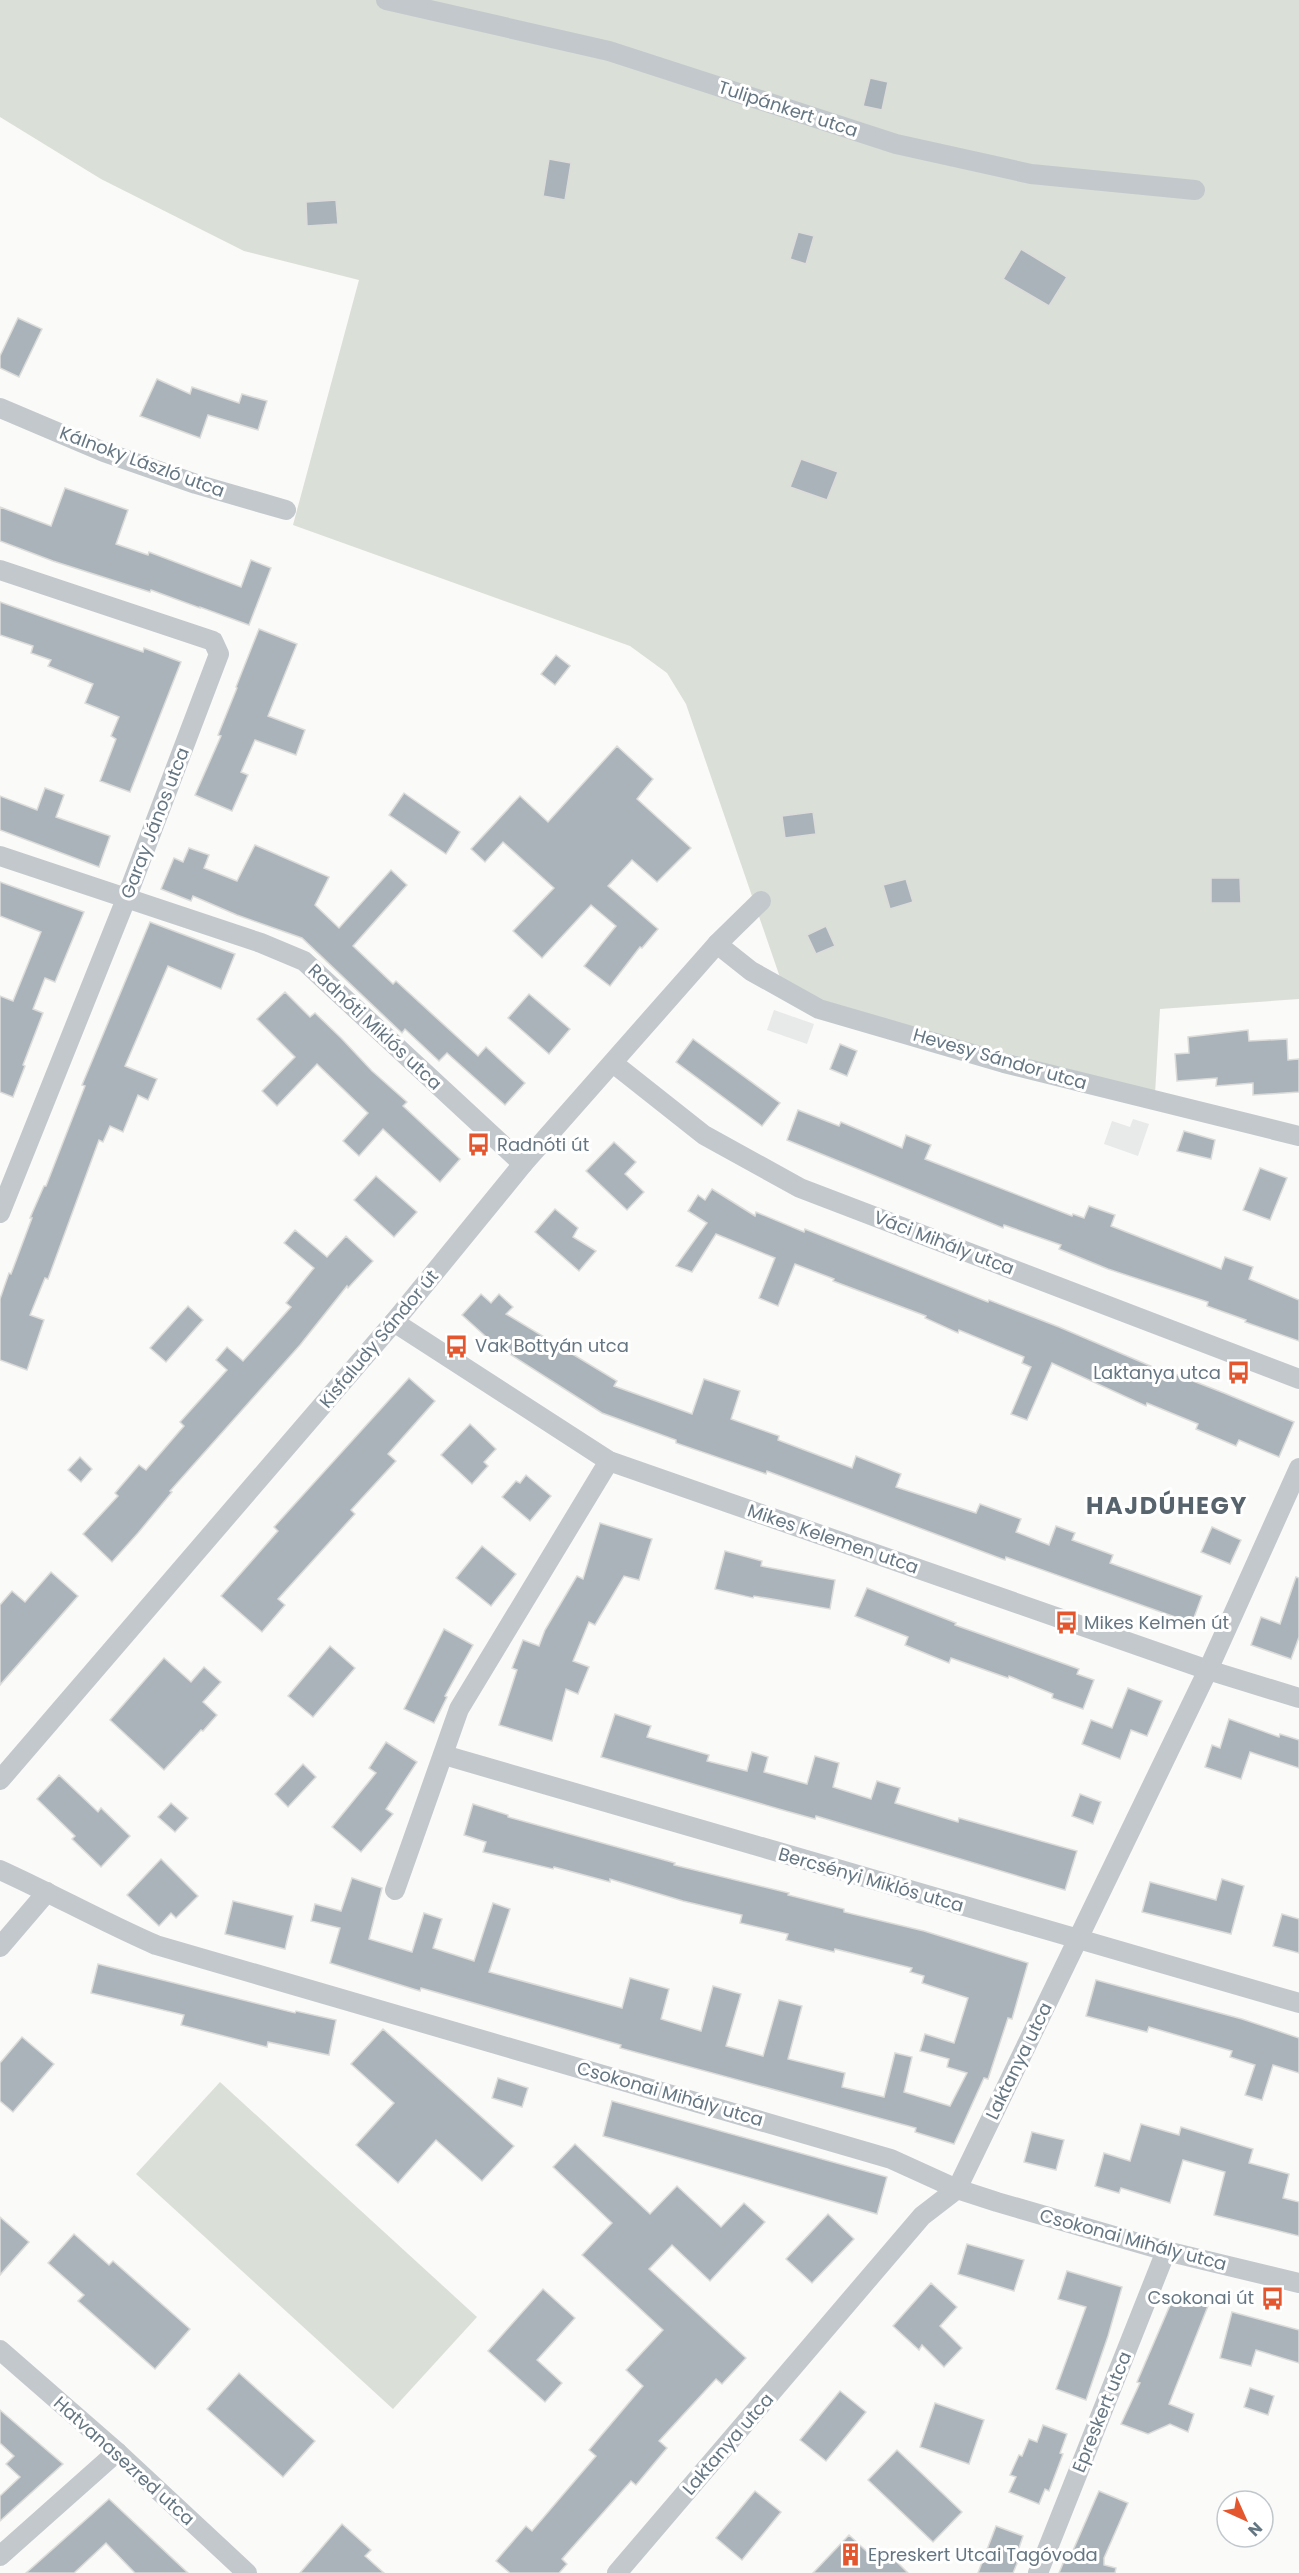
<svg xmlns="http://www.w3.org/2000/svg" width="1299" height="2573" font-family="Poppins,sans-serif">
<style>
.built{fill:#e8e9e9}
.green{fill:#dadfd7}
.building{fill:#aab3b9;stroke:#dcdcda;stroke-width:1.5}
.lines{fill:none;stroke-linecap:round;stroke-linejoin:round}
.street{stroke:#c3c8cc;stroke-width:20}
.labels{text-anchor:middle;stroke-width:6;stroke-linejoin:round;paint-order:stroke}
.street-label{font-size:18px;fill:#657683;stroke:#fff}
.poi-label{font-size:18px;fill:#657683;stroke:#fff;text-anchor:start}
.district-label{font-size:24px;font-weight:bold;letter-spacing:1.5px;fill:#57646e;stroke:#fff}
</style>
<rect width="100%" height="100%" fill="#fafaf8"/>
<g class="built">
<polygon points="774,1010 814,1024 807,1044 767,1030"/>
<polygon points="1133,1119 1149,1124 1138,1156 1104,1144 1112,1121 1130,1127"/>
</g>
<g class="green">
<polygon points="0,0 1299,0 1299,999 1160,1009 1155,1094 785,992 686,704 667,673 630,646 293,525 359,280 244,251 101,179 0,117"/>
<polygon points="220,2082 477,2317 393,2409 136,2174"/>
</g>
<g class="building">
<polygon points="870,78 888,82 882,110 863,106"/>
<polygon points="549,159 571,163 565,200 543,196"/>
<polygon points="336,200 338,224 307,226 306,202"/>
<polygon points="798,232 814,236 806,264 790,259"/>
<polygon points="1021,249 1067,277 1049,306 1003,279"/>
<polygon points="18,318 42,329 19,377 0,368 0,356"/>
<polygon points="157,379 190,394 192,387 239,403 242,394 267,401 258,430 208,415 200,438 140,416"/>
<polygon points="801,459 838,472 827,500 790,487"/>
<polygon points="65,488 128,510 116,544 148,555 149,552 241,587 251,560 271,568 249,625 200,607 200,608 151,590 150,592 53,561 0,541 0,507 51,526"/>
<polygon points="0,602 143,652 144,648 181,662 130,792 100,781 116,739 111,736 119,717 85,703 93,684 48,666 51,660 31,653 33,646 0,635"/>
<polygon points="259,629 297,644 268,716 305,730 296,755 255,740 241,772 248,775 232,811 195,795 221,736 218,735 237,688 236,687"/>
<polygon points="556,655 570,666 555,685 541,674"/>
<polygon points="617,746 653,779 637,799 691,848 657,882 632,860 608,886 658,929 642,948 640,947 610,986 584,966 616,926 591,905 542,958 513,931 554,888 503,842 485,862 471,849 520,796 548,822"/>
<polygon points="45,788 64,795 56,817 110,836 99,867 0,830 0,796 37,810"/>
<polygon points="404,793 460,832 446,854 389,815"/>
<polygon points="813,812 816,834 785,838 782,816"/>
<polygon points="255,845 329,877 315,905 339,928 391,870 407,885 353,946 393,984 396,981 478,1056 486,1047 525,1083 505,1105 447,1053 439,1061 405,1029 402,1033 302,938 237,915 193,896 191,901 161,889 174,858 183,862 189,848 209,855 204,868 237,881"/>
<polygon points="1211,878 1240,878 1241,903 1211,903"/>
<polygon points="906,879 913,902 890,909 883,885"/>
<polygon points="0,882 84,912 55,982 45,978 33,1009 43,1013 23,1065 25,1066 13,1097 0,1092 0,996 13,1001 41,932 0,916"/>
<polygon points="150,922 235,954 221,989 168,966 125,1066 157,1079 148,1100 138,1095 123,1132 110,1126 103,1142 99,1140 48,1279 45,1278 30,1315 44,1320 27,1370 0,1360 0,1299 9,1273 11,1274 32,1218 30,1218 44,1186 46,1186 85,1086 82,1085"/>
<polygon points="826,926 835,946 816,954 807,935"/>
<polygon points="285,992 310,1017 315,1013 341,1038 372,1071 407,1102 403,1106 460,1159 440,1182 383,1129 359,1156 343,1141 368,1113 317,1064 277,1106 262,1091 295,1057 257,1019"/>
<polygon points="529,994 570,1029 549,1054 508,1018"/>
<polygon points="1248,1030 1249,1041 1287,1039 1288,1060 1299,1059 1299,1092 1253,1095 1253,1083 1216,1086 1217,1078 1177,1081 1175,1054 1189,1053 1188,1037"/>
<polygon points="693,1039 780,1103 762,1126 676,1062"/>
<polygon points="840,1044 857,1051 847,1076 830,1069"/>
<polygon points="798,1110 839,1126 841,1122 902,1148 906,1135 931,1145 925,1159 1072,1216 1073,1214 1084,1218 1089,1206 1115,1215 1111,1226 1221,1269 1225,1257 1253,1267 1249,1279 1299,1300 1299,1341 1245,1322 1246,1320 1207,1306 1208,1302 1108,1269 1059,1249 1061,1245 1004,1225 1003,1228 787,1140"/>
<polygon points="1184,1131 1215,1140 1211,1159 1177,1151"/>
<polygon points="614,1142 636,1162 625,1174 644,1192 627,1210 586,1171"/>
<polygon points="1260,1168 1287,1178 1270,1220 1243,1210"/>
<polygon points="376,1176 417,1212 394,1237 354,1200"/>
<polygon points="712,1189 755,1216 756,1212 804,1232 805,1229 988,1302 989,1300 1059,1327 1174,1376 1175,1374 1224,1393 1294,1422 1279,1457 1239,1440 1236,1446 1196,1429 1198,1424 1147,1403 1146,1406 1052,1363 1027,1420 1011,1414 1031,1367 1022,1363 1024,1357 959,1330 958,1333 925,1318 926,1316 833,1281 834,1279 795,1264 778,1306 759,1298 775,1258 716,1234 692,1272 676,1266 707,1223 688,1211 698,1195 705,1200"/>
<polygon points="555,1209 578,1228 573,1237 596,1251 579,1271 535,1232"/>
<polygon points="295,1230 327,1257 346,1236 373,1261 348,1288 347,1286 300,1345 170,1491 172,1492 138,1533 112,1562 83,1534 118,1496 115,1493 139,1465 146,1470 184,1426 180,1422 227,1370 216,1360 227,1347 243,1361 291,1307 286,1303 314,1268 284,1243"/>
<polygon points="481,1294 491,1303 499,1294 513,1307 506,1314 617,1381 614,1386 692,1414 704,1379 740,1391 731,1419 779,1436 778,1440 852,1468 856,1456 901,1474 896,1487 976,1513 980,1504 1021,1519 1016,1532 1049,1545 1056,1526 1075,1533 1072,1540 1113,1555 1110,1563 1202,1596 1192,1623 1006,1557 1005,1560 767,1471 766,1474 676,1443 676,1440 602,1413 494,1344 462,1315"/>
<polygon points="188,1306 203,1320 166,1362 150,1348"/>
<polygon points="409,1378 435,1401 388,1454 396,1461 351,1510 355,1514 278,1599 285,1605 262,1632 221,1596 278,1531 274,1527"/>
<polygon points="470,1424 496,1449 484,1462 488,1466 472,1484 441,1455"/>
<polygon points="80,1457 92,1469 81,1482 68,1470"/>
<polygon points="526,1475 551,1496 530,1521 502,1497 516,1481 520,1483"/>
<polygon points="600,1523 652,1539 639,1580 624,1576 595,1625 589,1622 573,1661 589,1667 578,1694 566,1689 552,1741 499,1725 517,1670 512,1668 523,1640 539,1646 545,1630 577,1576 583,1579"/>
<polygon points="1212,1527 1241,1540 1230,1564 1201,1552"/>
<polygon points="482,1546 516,1574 491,1606 456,1578"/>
<polygon points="725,1551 762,1561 761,1566 835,1580 830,1609 754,1596 753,1598 715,1589"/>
<polygon points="51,1572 78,1596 0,1685 0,1605 12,1591 25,1602"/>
<polygon points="1296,1577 1299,1578 1299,1637 1291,1659 1251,1645 1261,1617 1280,1624"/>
<polygon points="867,1588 956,1623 955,1625 1079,1669 1077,1674 1094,1680 1083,1709 1052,1698 1053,1694 1009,1676 1008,1678 951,1658 949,1663 905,1645 908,1637 855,1616"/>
<polygon points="444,1629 473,1645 445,1696 447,1697 434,1723 404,1709"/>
<polygon points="330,1646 355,1668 313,1717 288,1696"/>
<polygon points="164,1658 191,1682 204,1667 221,1682 203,1702 217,1715 203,1731 201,1730 164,1770 110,1720"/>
<polygon points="1128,1688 1162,1701 1147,1736 1131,1730 1120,1759 1082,1744 1091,1720 1112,1728"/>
<polygon points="615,1714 651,1726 647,1737 709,1755 707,1761 747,1771 752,1752 768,1757 764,1772 807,1784 815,1756 839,1763 833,1787 871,1799 877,1781 900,1788 895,1803 958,1822 959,1818 1077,1851 1065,1890 816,1816 815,1819 779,1809 601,1757"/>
<polygon points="1229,1719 1279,1737 1280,1734 1299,1740 1299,1768 1250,1752 1241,1779 1205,1767 1212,1745 1220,1748"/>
<polygon points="386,1742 417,1762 386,1809 393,1814 361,1852 332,1827 376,1773 369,1768"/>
<polygon points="303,1764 316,1777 288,1807 275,1794"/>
<polygon points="59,1775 98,1812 101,1808 130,1836 101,1867 72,1839 75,1836 37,1799"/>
<polygon points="1080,1794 1101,1802 1093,1824 1072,1816"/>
<polygon points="171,1803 188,1818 175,1832 158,1817"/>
<polygon points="473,1804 508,1815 508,1817 675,1863 674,1865 789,1893 788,1895 844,1909 844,1912 924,1931 1028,1963 1012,2019 1008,2018 988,2079 984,2078 954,2144 915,2132 916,2128 620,2048 621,2045 421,1988 420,1991 330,1963 340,1928 311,1921 315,1904 341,1911 352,1878 382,1888 369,1939 412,1952 424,1913 442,1919 433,1948 474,1961 493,1903 510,1909 489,1972 622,2008 630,1978 669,1989 661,2019 701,2031 713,1986 741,1994 726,2046 763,2056 779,2000 802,2006 788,2059 845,2073 842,2087 884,2097 895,2053 912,2057 904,2092 950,2106 967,2073 947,2067 949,2059 920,2051 925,2034 954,2043 968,1998 922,1983 924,1976 910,1972 912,1968 835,1949 834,1952 786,1940 788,1934 740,1923 742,1915 683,1901 610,1879 610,1882 554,1867 553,1869 483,1852 486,1842 464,1835"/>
<polygon points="161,1859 198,1896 176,1918 171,1913 159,1926 127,1895"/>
<polygon points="1222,1879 1244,1886 1231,1934 1142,1912 1150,1882 1216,1900"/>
<polygon points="233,1901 293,1916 285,1949 225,1934"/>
<polygon points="1282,1914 1299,1919 1299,1953 1273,1946"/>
<polygon points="98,1964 295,2013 296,2011 336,2020 329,2055 268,2042 267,2047 181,2025 184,2015 91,1993"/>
<polygon points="1096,1980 1242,2019 1299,2038 1299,2073 1273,2065 1262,2100 1245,2095 1255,2065 1230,2057 1232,2051 1149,2027 1147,2032 1086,2016"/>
<polygon points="383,2029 514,2146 482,2181 436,2140 398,2183 356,2145 394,2103 351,2064"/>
<polygon points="22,2037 54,2064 13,2112 0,2101 0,2063"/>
<polygon points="498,2078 528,2088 522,2107 492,2098"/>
<polygon points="612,2101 887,2177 877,2214 603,2136"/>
<polygon points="1141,2124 1179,2135 1181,2127 1253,2149 1249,2163 1289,2174 1283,2198 1299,2202 1299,2236 1214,2215 1225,2172 1183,2160 1170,2203 1121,2188 1119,2193 1095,2186 1104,2153 1130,2161"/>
<polygon points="1032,2132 1064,2140 1056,2170 1024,2162"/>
<polygon points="575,2144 650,2214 677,2186 721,2227 744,2203 765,2222 710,2281 672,2245 649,2269 746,2358 722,2384 716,2379 659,2441 667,2448 636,2485 631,2481 562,2559 567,2564 559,2573 510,2573 496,2561 526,2526 532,2531 596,2456 589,2450 643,2386 626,2370 663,2330 582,2255 612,2223 553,2167"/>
<polygon points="828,2214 854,2239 812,2283 786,2259"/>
<polygon points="0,2217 29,2242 0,2275"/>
<polygon points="74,2234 109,2265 113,2261 190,2329 155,2369 78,2301 84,2295 48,2263"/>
<polygon points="967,2244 1024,2260 1014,2291 958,2274"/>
<polygon points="1067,2271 1122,2287 1108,2336 1086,2400 1056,2389 1086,2307 1058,2299"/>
<polygon points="931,2283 957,2307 940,2326 962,2348 944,2367 922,2345 919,2350 893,2326"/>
<polygon points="543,2289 575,2318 537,2360 562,2383 545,2402 488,2351"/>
<polygon points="1174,2296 1208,2306 1169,2404 1194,2414 1188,2432 1170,2424 1148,2434 1121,2424 1140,2383 1137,2382"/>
<polygon points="1232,2312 1299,2330 1299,2363 1256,2350 1251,2366 1220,2358"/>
<polygon points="239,2373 315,2441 283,2477 207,2409"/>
<polygon points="1250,2388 1274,2396 1268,2415 1244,2407"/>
<polygon points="840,2391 866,2412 826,2461 800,2440"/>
<polygon points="935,2403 984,2420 969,2464 920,2447"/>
<polygon points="0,2410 63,2464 0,2521 0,2496 20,2477 6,2464 14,2456 0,2443"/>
<polygon points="1043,2425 1067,2434 1060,2453 1063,2454 1049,2491 1045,2489 1039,2504 1009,2492 1016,2477 1010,2475 1019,2455 1022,2456 1029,2439 1037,2442"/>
<polygon points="897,2450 962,2512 933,2542 868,2480"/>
<polygon points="755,2491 781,2512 742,2560 716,2538"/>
<polygon points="1099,2491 1128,2503 1104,2558 1104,2565 1116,2568 1115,2573 1059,2573 1067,2554 1071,2555"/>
<polygon points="109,2499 188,2573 135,2573 106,2543 74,2573 26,2573"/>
<polygon points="342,2524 371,2550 365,2556 384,2573 300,2573"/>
<polygon points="996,2526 1023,2536 1017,2554 1020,2556 1013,2573 978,2573"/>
<polygon points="849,2535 876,2560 885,2550 908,2573 813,2573"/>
</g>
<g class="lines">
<g class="street">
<polyline points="386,0 609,51 896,144 1031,174 1195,190"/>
<polyline points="0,408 104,452 196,484 286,510"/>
<polyline points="0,570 213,641 219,654 126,899 0,1213"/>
<polyline points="0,856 261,943 304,961 523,1164"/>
<polyline points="717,944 751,971 819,1009 1004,1063 1299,1136"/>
<polyline points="613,1063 704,1135 800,1188 1299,1379"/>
<polyline points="394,1322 609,1461 1208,1670 1299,1698"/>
<polyline points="444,1755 1299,2003"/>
<polyline points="0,1780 394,1322 523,1164 717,944 761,901"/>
<path d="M 0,1870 C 53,1894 103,1922 156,1945 L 891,2159 L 957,2189 L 997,2202 L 1166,2251 L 1299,2283"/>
<polyline points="395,1890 459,1709 609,1461"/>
<polyline points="0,1947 47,1892"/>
<polyline points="0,2350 117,2452 247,2573"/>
<polyline points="0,2556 117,2452"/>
<polyline points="617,2573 922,2216 957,2189 1208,1670 1299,1468"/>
<polyline points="1038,2573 1166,2251"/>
</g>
</g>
<defs>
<symbol id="bus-bare" viewBox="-9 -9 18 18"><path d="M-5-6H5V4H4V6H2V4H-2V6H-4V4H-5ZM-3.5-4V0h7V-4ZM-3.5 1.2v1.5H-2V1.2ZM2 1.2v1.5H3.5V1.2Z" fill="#e4572e" stroke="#fff" stroke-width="2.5" paint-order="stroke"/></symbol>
<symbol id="building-bare" viewBox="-9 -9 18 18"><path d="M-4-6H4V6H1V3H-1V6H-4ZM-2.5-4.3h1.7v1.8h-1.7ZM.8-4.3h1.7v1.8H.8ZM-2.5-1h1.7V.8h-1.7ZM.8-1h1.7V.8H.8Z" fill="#e4572e" stroke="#fff" stroke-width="2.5" paint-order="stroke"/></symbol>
</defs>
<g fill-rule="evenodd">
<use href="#bus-bare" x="462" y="1128" width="33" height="33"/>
<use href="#bus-bare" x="440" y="1330" width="33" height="33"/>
<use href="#bus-bare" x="1222" y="1356" width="33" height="33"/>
<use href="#bus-bare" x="1050" y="1606" width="33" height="33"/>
<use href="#bus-bare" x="1256" y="2282" width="33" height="33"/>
<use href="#building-bare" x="834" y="2538" width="33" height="33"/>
</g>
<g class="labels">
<g class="street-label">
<text transform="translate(788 109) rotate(18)" y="6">Tulipánkert utca</text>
<text transform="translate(142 462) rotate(20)" y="6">Kálnoky László utca</text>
<text transform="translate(155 823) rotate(-69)" y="6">Garay János utca</text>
<text transform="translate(375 1027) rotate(43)" y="6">Radnóti Miklós utca</text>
<text transform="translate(1000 1059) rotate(16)" y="6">Hevesy Sándor utca</text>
<text transform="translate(944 1243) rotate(21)" y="6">Váci Mihály utca</text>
<text transform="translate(379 1339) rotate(-50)" y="6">Kisfaludy Sándor út</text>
<text transform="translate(833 1539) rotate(19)" y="6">Mikes Kelemen utca</text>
<text transform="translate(871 1880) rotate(16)" y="6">Bercsényi Miklós utca</text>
<text transform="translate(1019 2061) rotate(-64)" y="6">Laktanya utca</text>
<text transform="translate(670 2094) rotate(16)" y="6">Csokonai Mihály utca</text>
<text transform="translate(1133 2240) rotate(15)" y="6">Csokonai Mihály utca</text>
<text transform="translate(1102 2412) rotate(-68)" y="6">Epreskert utca</text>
<text transform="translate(728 2444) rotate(-49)" y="6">Laktanya utca</text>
<text transform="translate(124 2461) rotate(42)" y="6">Hatvanasezred utca</text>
</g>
<g class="poi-label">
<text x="497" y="1151">Radnóti út</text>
<text x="475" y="1352">Vak Bottyán utca</text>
<text x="1221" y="1379" text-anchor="end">Laktanya utca</text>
<text x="1084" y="1629">Mikes Kelmen út</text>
<text x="1254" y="2304" text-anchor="end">Csokonai út</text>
<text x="868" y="2561">Epreskert Utcai Tagóvoda</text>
</g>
<g class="district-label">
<text x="1167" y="1514">HAJDÚHEGY</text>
</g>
</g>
<g transform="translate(1245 2519) rotate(135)"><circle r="28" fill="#ffffff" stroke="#c1c8cd" stroke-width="1.5"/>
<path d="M0-4.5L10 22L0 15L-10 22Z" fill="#e4572e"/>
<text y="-9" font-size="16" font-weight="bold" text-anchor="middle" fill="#657683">N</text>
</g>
</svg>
